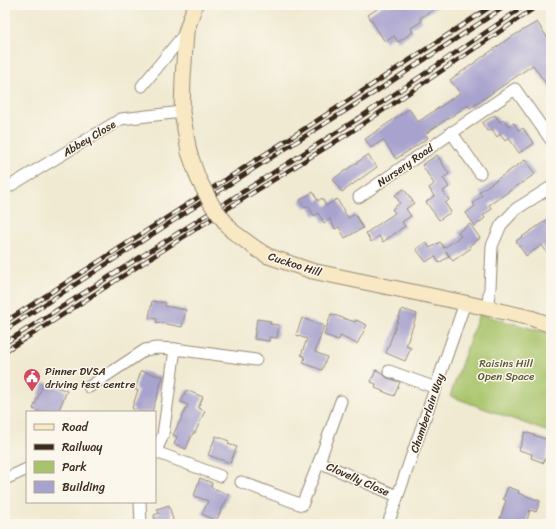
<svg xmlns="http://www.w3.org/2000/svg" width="556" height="529" font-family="Sriracha,sans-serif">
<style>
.green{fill:#a8c46b;stroke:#727744}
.building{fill:#a8a3ce}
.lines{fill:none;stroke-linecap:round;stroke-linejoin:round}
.street-casing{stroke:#968a78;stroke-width:13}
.secondary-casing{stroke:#968a78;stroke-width:17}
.street{stroke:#fff;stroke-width:11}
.secondary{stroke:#f8e8c3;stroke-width:15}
.rail-casing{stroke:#3b2a1e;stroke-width:4.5}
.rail{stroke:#fbf7ec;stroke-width:3;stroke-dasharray:9;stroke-linecap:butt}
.secondary-bridge-casing{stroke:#968a78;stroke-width:17;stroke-linecap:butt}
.secondary-bridge{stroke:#f8e8c3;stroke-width:15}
.labels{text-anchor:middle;stroke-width:3;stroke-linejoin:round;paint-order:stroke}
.street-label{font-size:11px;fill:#3b2a1e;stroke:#fbf7ec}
.park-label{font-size:11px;fill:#5c5835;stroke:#fbf7ec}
.poi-label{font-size:11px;fill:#3b2a1e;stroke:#fbf7ec;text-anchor:start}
</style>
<rect width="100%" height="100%" fill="#fbf7ec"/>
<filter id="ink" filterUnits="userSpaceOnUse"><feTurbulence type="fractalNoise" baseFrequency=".025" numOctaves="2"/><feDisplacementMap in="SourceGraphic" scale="8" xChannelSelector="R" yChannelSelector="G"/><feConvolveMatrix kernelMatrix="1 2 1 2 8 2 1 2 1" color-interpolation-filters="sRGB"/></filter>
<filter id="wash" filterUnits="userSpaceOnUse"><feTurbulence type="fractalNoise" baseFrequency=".012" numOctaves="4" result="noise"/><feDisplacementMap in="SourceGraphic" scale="16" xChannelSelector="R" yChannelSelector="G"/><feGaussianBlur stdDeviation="0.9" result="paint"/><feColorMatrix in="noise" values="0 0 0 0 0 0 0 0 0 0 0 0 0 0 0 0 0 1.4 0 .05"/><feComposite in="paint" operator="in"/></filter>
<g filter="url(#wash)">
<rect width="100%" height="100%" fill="#f0ead2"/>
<polygon class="green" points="479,314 551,334 551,433 450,396"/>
<g id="blocks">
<g class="building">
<polygon points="383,5 441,5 420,18 422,21 411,28 413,32 398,42 394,36 385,42 368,15"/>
<polygon points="537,22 547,37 551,35 551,91 533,65 470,108 468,105 425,134 428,138 396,159 383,140 371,148 365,139 409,109 418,122 460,93 450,80 508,39"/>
<polygon points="495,115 500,122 504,120 508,126 514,123 519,131 523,128 534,144 519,153 509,138 505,141 500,134 497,137 492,129 487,131 482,123"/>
<polygon points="368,155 377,167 342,192 333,179"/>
<polygon points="437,155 449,174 443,178 449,187 443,191 449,200 445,203 451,212 439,220 426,202 434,196 429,188 434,184 422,165"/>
<polygon points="525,160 535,174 489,205 492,209 483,215 485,218 475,226 466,213 475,206 473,203 482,196 479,192"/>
<polygon points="404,189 414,203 406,209 411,216 402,222 405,226 383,242 379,236 371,242 366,233 395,213 392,209 400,203 395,195"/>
<polygon points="313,192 318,201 322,198 326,206 337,199 348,218 355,214 363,228 345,238 339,227 335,229 330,219 324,223 318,213 314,216 309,206 305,208 300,200"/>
<polygon points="551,217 551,259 542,245 526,256 516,241"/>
<polygon points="470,224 480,238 469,246 471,248 453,261 446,251 449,256 439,263 435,256 426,262 416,249 426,242 430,248 440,242 444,248 461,236 458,232"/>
<polygon points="152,301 166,303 165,306 186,310 182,327 156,322 157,319 149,318"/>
<polygon points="402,309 417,314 406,346 411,348 405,361 386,353"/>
<polygon points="331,314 355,322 356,320 367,325 357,344 340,336 339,340 324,335"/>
<polygon points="302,318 324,326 315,352 327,357 322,370 303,363 305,357 301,355 307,339 296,335"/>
<polygon points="257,319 270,321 270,324 279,325 277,338 269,337 269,341 254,339"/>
<polygon points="376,370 382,373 387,378 400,382 394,396 375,388 376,384 371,382"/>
<polygon points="141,371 163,377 152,412 133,412 134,409 132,408 138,390 135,390"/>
<polygon points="44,382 67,391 58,412 40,412 33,409"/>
<polygon points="186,390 203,397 198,408 205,411 195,433 193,433 186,449 174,444 177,437 173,435 188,405 181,402"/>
<polygon points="525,432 551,441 544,463 531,458 532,454 519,450"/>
<polygon points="216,436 229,441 228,444 237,447 230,463 208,455"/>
<polygon points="200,478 212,483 211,487 229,495 216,521 202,514 208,501 194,496"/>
<polygon points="508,487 519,491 518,493 540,501 536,512 530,510 526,524 505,524 499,522 506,500 503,499"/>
<polygon points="169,505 174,524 156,524 154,515 159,513 157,509"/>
</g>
</g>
</g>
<g filter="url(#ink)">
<use href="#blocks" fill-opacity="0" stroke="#968a78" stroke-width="1"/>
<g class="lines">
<defs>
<g id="street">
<polyline points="142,86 186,32"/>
<polyline points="451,132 480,173"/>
<polyline points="5,189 121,119 182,112"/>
<polyline points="359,197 515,89 551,140"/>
<polyline points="487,308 490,288 492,246 501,225 516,209 551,187"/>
<polyline points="175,349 256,360"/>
<polyline points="389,371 436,388"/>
<polyline points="89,387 145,350 157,348 175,349 163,435 155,453"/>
<polyline points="156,452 220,476"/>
<polyline points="319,462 341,401"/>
<polyline points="5,479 27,469"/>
<polyline points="241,482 302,505 319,462 397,496"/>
<polyline points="140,502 141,524"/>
<polyline points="388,524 465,303"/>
</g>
<g id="secondary">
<polyline points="189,152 182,112 183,78 186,32 195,5"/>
<polyline points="258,250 268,256 312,271 465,303 531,318 551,325"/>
</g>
</defs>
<use href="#street" class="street-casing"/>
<use href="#secondary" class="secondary-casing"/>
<use href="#street" class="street"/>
<use href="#secondary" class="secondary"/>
<defs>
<g id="rail">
<polyline points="5,322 349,100 493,5"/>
<polyline points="5,330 239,178 383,87 507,5"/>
<polyline points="5,343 359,118 526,5"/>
<polyline points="5,351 39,330 233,205 351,132 539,5"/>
</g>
</defs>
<use href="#rail" class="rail-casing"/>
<use href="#rail" class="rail"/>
<defs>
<polyline id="secondary-bridge" points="189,152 198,178 212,205 232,231 258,250"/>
</defs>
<use href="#secondary-bridge" class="secondary-bridge-casing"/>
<use href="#secondary-bridge" class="secondary-bridge"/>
</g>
</g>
<defs>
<symbol id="civic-pin" viewBox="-11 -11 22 30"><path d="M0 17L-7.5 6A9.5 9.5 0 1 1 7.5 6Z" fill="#d1495b" stroke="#fbf7ec"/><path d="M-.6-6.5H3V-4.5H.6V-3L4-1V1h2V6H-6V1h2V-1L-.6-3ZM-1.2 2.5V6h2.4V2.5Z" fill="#fff"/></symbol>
</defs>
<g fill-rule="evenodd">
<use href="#civic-pin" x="22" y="367" width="20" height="27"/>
</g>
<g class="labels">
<g class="street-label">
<text transform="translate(89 138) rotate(-31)" y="4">Abbey Close</text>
<text transform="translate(405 165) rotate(-35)" y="4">Nursery Road</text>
<text transform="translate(295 264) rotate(18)" y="4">Cuckoo Hill</text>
<text transform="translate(427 413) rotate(-71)" y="4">Chamberlain Way</text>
<text transform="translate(358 479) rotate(24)" y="4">Clovelly Close</text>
</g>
<g class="park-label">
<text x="506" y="367">Raisins Hill<tspan x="506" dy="13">Open Space</tspan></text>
</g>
<g class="poi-label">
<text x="45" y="375">Pinner DVSA<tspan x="45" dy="13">driving test centre</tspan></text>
</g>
</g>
<rect width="556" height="529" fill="none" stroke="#fbf7ec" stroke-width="20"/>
<rect x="26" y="411" width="130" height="92" fill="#fbf7ec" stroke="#aea59a"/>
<rect x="34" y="424" width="20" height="6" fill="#f8e8c3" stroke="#aea59a"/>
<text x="62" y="431" font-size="12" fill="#3b2a1e">Road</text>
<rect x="34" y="444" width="20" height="6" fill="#3b2a1e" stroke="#aea59a"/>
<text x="62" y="451" font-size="12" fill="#3b2a1e">Railway</text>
<rect x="34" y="461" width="20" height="12" fill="#a8c46b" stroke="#aea59a"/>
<text x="62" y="471" font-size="12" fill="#3b2a1e">Park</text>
<rect x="34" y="481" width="20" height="12" fill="#a8a3ce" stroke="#aea59a"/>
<text x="62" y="491" font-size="12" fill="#3b2a1e">Building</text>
</svg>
